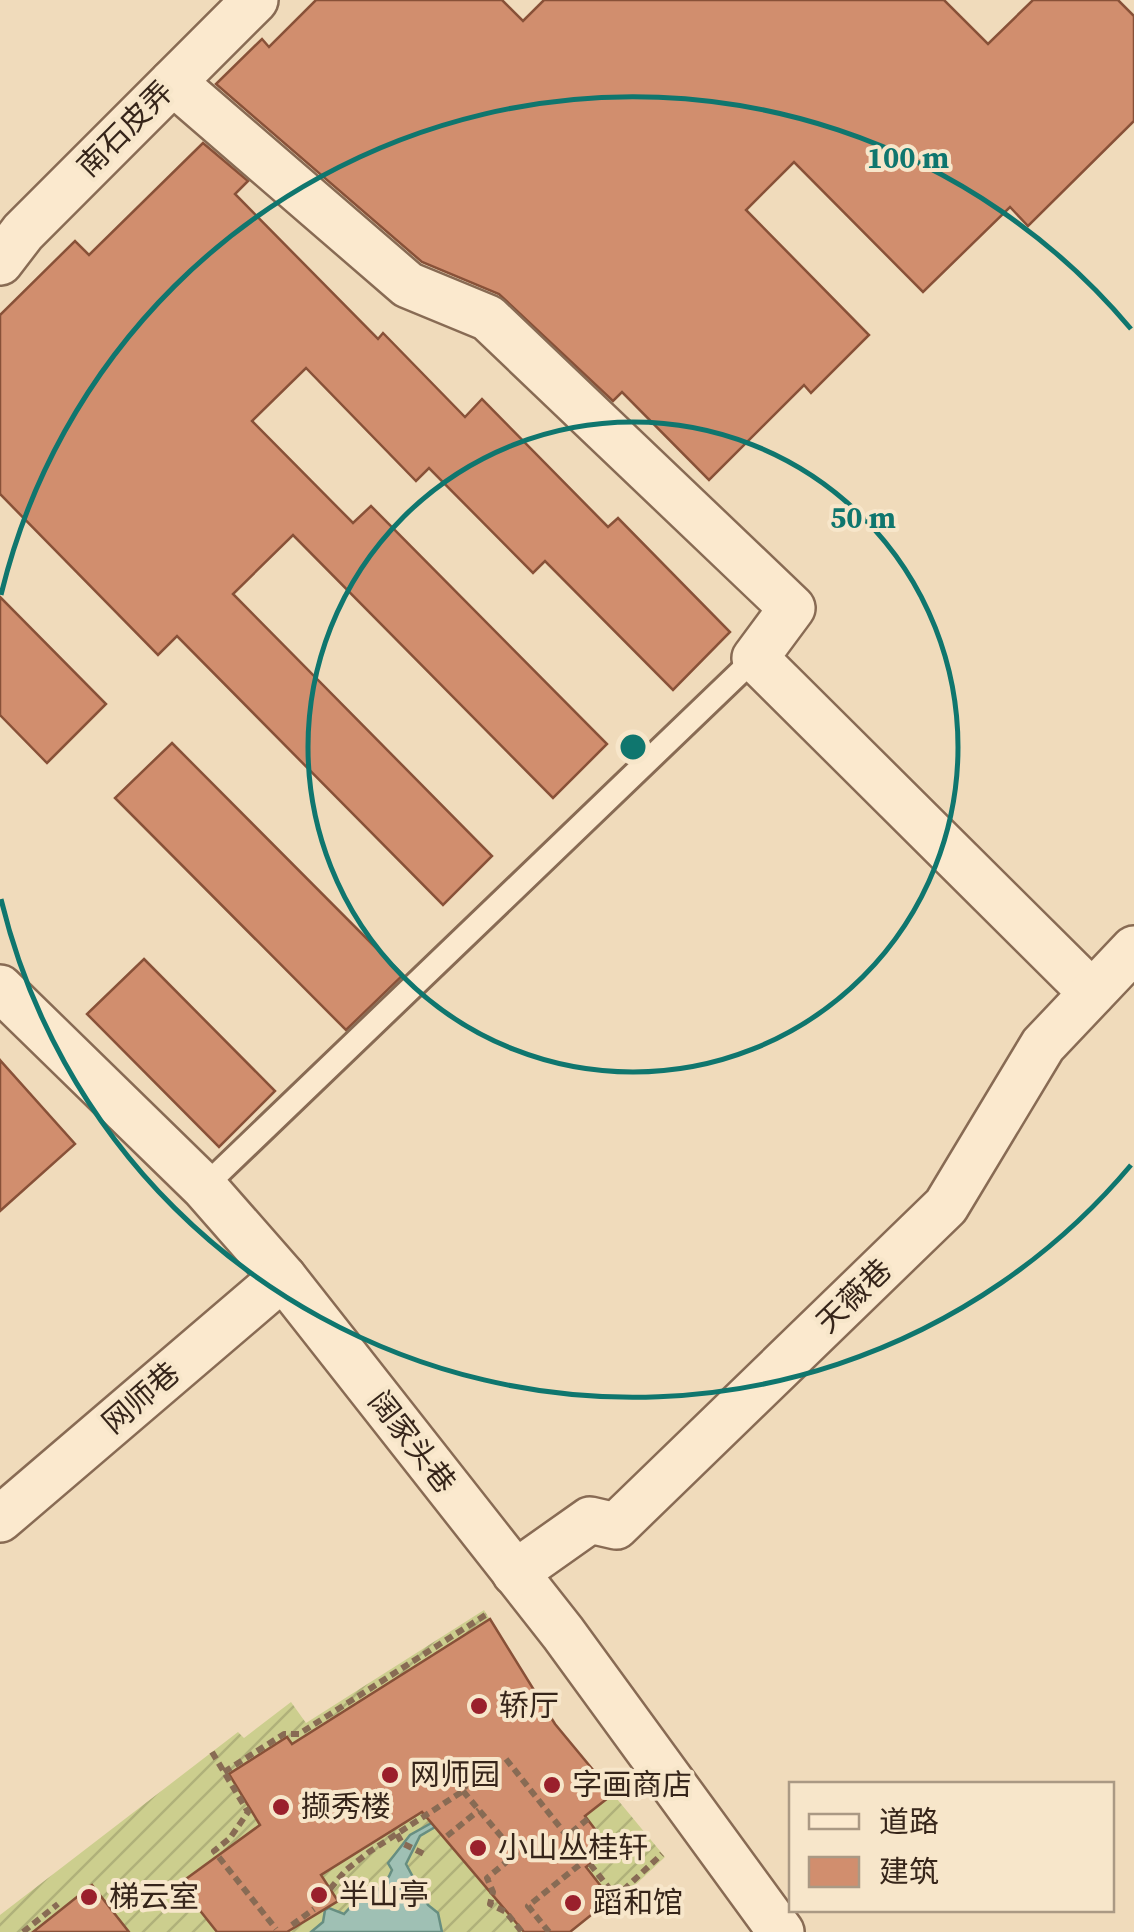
<svg xmlns="http://www.w3.org/2000/svg" width="1134" height="1932" font-family="'Source Serif 4','Noto Sans SC',serif">
<style>
.garden{fill:url(#garden-furrows)}
.water{fill:#9fc0b4;stroke:#678e81;stroke-width:2.5}
.building{fill:#d18e6e;stroke:#885138;stroke-width:2.5}
.lines{fill:none;stroke-linecap:round;stroke-linejoin:round}
.service-casing{stroke:#886b54;stroke-width:28}
.minor-casing{stroke:#886b54;stroke-width:50}
.path{stroke:#886b54;stroke-width:6;stroke-dasharray:8 5;stroke-linecap:butt}
.service{stroke:#fbe9ce;stroke-width:22}
.minor{stroke:#fbe9ce;stroke-width:45}
.ring{fill:none;stroke:#0f766e;stroke-width:5}
.poi-dot{fill:#9a202c;stroke:#f7e6ca;stroke-width:4}
.labels{text-anchor:middle;stroke-width:8;stroke-linejoin:round;paint-order:stroke}
.street-label{font-size:30px;fill:#36251a;stroke:#f7e6ca}
.poi-label{font-size:30px;fill:#36251a;stroke:#f7e6ca;text-anchor:start}
.centre{fill:#0f766e;stroke:#f7e6ca;stroke-width:5}
.ring-label{font-size:30px;text-anchor:middle;font-weight:bold;fill:#0f766e;stroke:#f7e6ca;stroke-width:8;stroke-linejoin:round;paint-order:stroke}
</style>
<defs>
<pattern id="garden-furrows" width="10" height="10" patternUnits="userSpaceOnUse" patternTransform="scale(2.5)"><rect width="10" height="10" fill="#ccce8e"/><path d="M-1 1l2-2M0 10L10 0M9 11l2-2" fill="none" stroke="#b0b17a"/></pattern>
</defs>
<rect width="100%" height="100%" fill="#f0dbbb"/>
<polygon class="garden" points="484,1610 555,1724 665,1857 615,1904 611,1900 570,1932 0,1932 0,1915 238,1732 244,1738 291,1702 306,1723"/>
<path class="water" d="M 435,1821 L 442,1823 L 420,1836 L 406,1864 L 428,1905 L 438,1913 L 442,1932 L 311,1932 L 323,1922 L 325,1910 L 329,1908 L 344,1914 C 361,1892 380,1899 392,1870 L 388,1863 L 410,1835 Z"/>
<g class="building">
<polygon points="316,0 502,0 523,21 544,0 944,0 988,44 1033,0 1118,0 1134,16 1134,121 1028,226 1010,207 923,292 794,162 746,210 869,335 811,393 804,385 709,480 622,392 613,401 499,294 422,262 216,84 262,39 269,47"/>
<polygon points="203,143 248,181 235,194 378,339 383,333 465,417 482,399 608,527 618,518 730,632 673,690 545,561 533,573 429,468 416,481 306,368 252,421 353,523 371,506 607,744 553,798 293,535 233,594 492,856 443,905 177,636 158,655 0,494 0,315 75,241 89,255"/>
<polygon points="0,597 106,704 47,763 0,715"/>
<polygon points="172,743 403,975 346,1030 115,798"/>
<polygon points="144,959 275,1091 219,1147 87,1014"/>
<polygon points="0,1060 75,1144 0,1211"/>
<polygon points="490,1619 555,1724 613,1794 585,1816 610,1849 586,1867 611,1899 570,1932 524,1932 422,1812 321,1875 338,1901 287,1932 217,1932 179,1884 260,1825 229,1774 287,1737 292,1744"/>
<polygon points="92,1885 129,1932 33,1932"/>
</g>
<g class="lines">
<defs>
<polyline id="service" points="204,1187 755,658"/>
<g id="minor">
<polyline points="173,82 408,285 488,318 792,608 755,658 1092,993"/>
<polyline points="0,262 23,232 255,0"/>
<polyline points="0,988 204,1187 283,1277 563,1633 781,1932"/>
<polyline points="0,1519 283,1277"/>
<polyline points="515,1573 590,1520 616,1526 946,1206 1043,1045 1134,949"/>
</g>
</defs>
<use href="#service" class="service-casing"/>
<use href="#minor" class="minor-casing"/>
<g class="path">
<polyline points="212,1752 248,1812 230,1838 214,1851 276,1929"/>
<polyline points="506,1759 567,1836 589,1818"/>
<polyline points="224,1772 284,1734 299,1734 487,1614"/>
<polyline points="463,1791 516,1854 487,1878 493,1892 490,1904 506,1912 522,1932"/>
<polyline points="397,1834 402,1843 424,1854"/>
<polyline points="447,1836 479,1810"/>
<polyline points="590,1864 616,1897 662,1854"/>
<polyline points="330,1889 346,1870 369,1852 463,1791 466,1785"/>
<polyline points="292,1925 314,1909"/>
<polyline points="23,1932 58,1904"/>
<polyline points="549,1932 528,1906 583,1862"/>
</g>
<use href="#service" class="service"/>
<use href="#minor" class="minor"/>
</g>
<g class="ring">
<circle cx="633" cy="747" r="325"/>
<path d="M1131 1165A650 650 0 0 1 1 899M1 595A650 650 0 0 1 1131 329"/>
</g>
<g class="poi-dot">
<circle cx="479" cy="1706" r="10"/>
<circle cx="390" cy="1775" r="10"/>
<circle cx="552" cy="1785" r="10"/>
<circle cx="281" cy="1807" r="10"/>
<circle cx="478" cy="1848" r="10"/>
<circle cx="319" cy="1895" r="10"/>
<circle cx="89" cy="1897" r="10"/>
<circle cx="573" cy="1903" r="10"/>
</g>
<g class="labels">
<g class="street-label">
<text transform="translate(125 129) rotate(-45)" y="10">南石皮弄</text>
<text transform="translate(854 1296) rotate(-44)" y="10">天薇巷</text>
<text transform="translate(141 1398) rotate(-41)" y="10">网师巷</text>
<text transform="translate(412 1442) rotate(52)" y="10">阔家头巷</text>
</g>
<g class="poi-label">
<text x="499" y="1716">轿厅</text>
<text x="410" y="1785">网师园</text>
<text x="572" y="1795">字画商店</text>
<text x="301" y="1817">撷秀楼</text>
<text x="498" y="1858">小山丛桂轩</text>
<text x="339" y="1905">半山亭</text>
<text x="109" y="1907">梯云室</text>
<text x="593" y="1913">蹈和馆</text>
</g>
</g>
<circle cx="633" cy="747" r="15" class="centre"/>
<g class="ring-label">
<text x="908" y="168">100 m</text>
<text x="863" y="528">50 m</text>
</g>
<rect x="789" y="1782" width="325" height="130" fill="#f7e6ca" stroke="#aa9984" stroke-width="2.5"/>
<rect x="809" y="1814" width="50" height="15" fill="#fbe9ce" stroke="#aa9984" stroke-width="2.5"/>
<text x="879" y="1832" font-size="30" fill="#36251a">道路</text>
<rect x="809" y="1857" width="50" height="30" fill="#d18e6e" stroke="#aa9984" stroke-width="2.5"/>
<text x="879" y="1882" font-size="30" fill="#36251a">建筑</text>
</svg>
